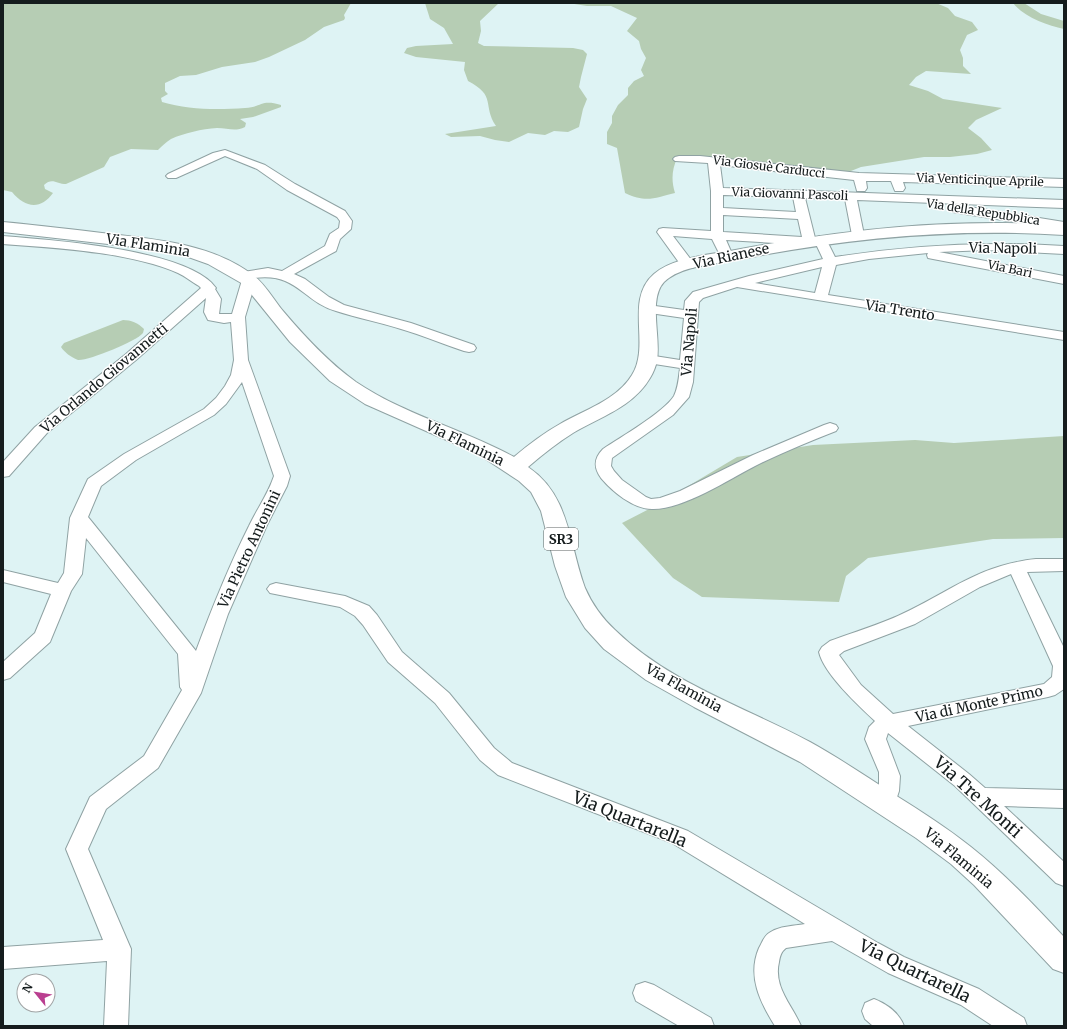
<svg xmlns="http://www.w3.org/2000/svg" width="1067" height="1029" font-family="Merriweather,serif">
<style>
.green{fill:#b6cdb4}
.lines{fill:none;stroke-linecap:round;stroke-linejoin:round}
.minor-casing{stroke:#8fa2a3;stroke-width:2}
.major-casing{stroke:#8fa2a3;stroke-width:2}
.minor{fill:#fff;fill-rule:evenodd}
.major{fill:#fff;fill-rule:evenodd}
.labels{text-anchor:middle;stroke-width:3;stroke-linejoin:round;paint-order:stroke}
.far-street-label{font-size:12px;fill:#151c1d;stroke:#fff}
.shield{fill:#fff;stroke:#5b6061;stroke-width:1}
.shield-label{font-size:13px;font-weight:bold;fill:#151c1d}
.street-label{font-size:14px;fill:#151c1d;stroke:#fff}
.near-street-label{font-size:17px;fill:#151c1d;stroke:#fff}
</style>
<rect width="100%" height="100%" fill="#def3f4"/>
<g class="green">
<path d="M 3,3 L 351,3 L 344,15 L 345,18 L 344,20 L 324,27 L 305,40 L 269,57 L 255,62 L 222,67 L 196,75 L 180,76 L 165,83 L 165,91 L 168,94 L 161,98 L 162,102 C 188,110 218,110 245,108 C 262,107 261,99 281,105 L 281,107 L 253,117 L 240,119 L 246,123 L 245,127 C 235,132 228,128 217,128 C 202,129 184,133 171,139 C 166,142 162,146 158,150 L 131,149 L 110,157 L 104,167 L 66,184 C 57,184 52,177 44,185 L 45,189 L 53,193 C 41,210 25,208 12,192 L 3,190 Z"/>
<path d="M 425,3 L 499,3 L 480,21 L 481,31 L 478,43 L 484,46 L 573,48 L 583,50 L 587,54 L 581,77 L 579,87 L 587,99 L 583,109 L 579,127 L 568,132 L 554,131 L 545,135 L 528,133 L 509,142 L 495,140 L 480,136 L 451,137 L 445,134 L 496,126 C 482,105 497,96 468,81 L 464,70 L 465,62 L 416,57 L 404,53 L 407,48 L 416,46 L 453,44 L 444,28 L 430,19 Z"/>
<path d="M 568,3 L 936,3 L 948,8 L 955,16 L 972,22 L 978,30 L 967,35 L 960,50 L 963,58 L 963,66 L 971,74 L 926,71 L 916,77 L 909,85 L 928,91 L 943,99 L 1002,108 L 976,120 L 968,128 L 981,138 L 992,150 L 977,154 L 950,157 L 924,157 L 861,167 L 851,171 L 836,173 L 677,158 C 672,170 671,180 675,193 C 655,198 646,203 625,193 L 617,148 L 607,144 L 607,132 L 612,123 L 612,116 L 618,105 L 628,95 L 628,88 L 634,81 L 644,76 L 641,70 L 646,58 L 641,49 L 639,41 L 627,31 L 637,18 L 611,6 L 587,6 Z"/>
<path d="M 1013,3 L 1024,3 L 1041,14 L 1064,21 L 1064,29 C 1047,25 1024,17 1013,3 Z"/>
<path d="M 123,320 C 131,320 138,323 144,329 L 143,333 C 137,341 88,361 78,360 C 72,358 64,352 61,347 L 64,343 Z"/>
<polygon points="1064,436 1064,538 993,539 868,558 846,576 839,602 702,597 673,578 622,523 653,507 737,457 813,445 915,440 954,443"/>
</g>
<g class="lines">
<defs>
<g id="minor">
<path d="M 225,150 L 265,165 L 295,184 L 345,211 L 352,221 L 351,229 L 340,239 L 336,251 L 294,274 L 305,279 L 329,297 L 344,305 L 411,323 L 474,345 L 476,348 L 474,351 L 469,352 L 464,351 C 443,344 422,335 401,329 C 379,322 357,318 336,311 C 302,301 297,272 254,278 L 256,280 L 245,317 L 248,360 L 290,476 L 287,486 L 267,525 L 228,614 L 201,693 L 158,768 L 106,809 L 88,849 L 131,949 L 128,1026 L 104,1026 L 107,961 L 3,969 L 3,947 L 103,940 L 66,849 L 90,797 L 144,756 L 182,690 L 180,687 L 178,654 L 86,538 L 82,574 L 71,591 L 52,637 L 50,642 L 10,678 L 3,680 L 3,662 L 35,633 L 51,594 L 3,582 L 3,570 L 58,583 L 64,573 L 70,518 L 88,479 L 124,454 L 204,409 L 216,398 L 225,386 L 231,375 L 234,360 L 231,322 L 224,323 L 208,320 L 204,312 L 206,298 L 136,360 L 47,433 L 9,476 L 3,477 L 3,462 L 35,427 L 126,354 L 201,288 L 199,286 C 192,282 185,276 178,273 C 130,252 56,248 3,244 L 3,236 C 50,240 189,249 216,288 L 215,289 L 221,299 L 219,314 L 232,314 L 242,280 L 237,279 L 235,276 L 237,273 L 268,268 L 282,271 L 325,246 L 330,234 L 339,228 L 340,221 L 337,217 L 287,190 L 257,169 L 225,156 L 176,178 L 168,178 L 166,176 L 168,174 L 213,153 ZM 242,382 L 274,476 C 268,494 257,509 249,526 C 229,566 212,608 196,651 L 88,517 L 101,486 L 136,460 L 214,415 L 226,404 Z"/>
<path d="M 679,156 L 700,156 L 859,173 L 1064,179 L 1064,187 L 903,182 L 905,188 L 903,191 L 895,191 L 891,181 L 866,181 L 867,188 L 865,191 L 857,191 L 854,180 L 720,165 L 723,188 L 1064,200 L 1064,208 L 857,200 L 864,235 L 862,238 L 854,238 L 852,235 L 845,199 L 805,198 L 815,238 L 820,236 L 825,237 L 835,257 C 911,245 987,241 1064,246 L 1064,254 L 986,250 L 939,252 L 1064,276 L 1064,284 L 933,259 L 928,258 L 927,255 L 928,253 L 869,259 L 836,265 L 828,295 L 1064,332 L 1064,340 L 737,287 L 703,298 L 699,302 L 693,382 L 689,397 L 673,415 L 612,458 L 611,466 L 614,471 L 622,480 L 646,497 L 651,499 L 660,498 L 680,491 L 753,455 L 824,425 L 830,423 L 836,425 L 838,428 L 836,431 C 808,442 781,453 755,466 C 728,480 682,510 652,509 C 633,509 612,491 601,478 C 593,467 594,458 603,449 C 621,437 664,412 674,396 C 678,388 679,377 680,368 L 648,363 L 643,362 L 641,359 L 643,356 L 648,355 L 680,360 L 684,318 L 643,312 L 641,309 L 643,306 L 648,305 L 684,310 L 685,301 L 693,292 L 749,276 L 823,259 L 815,242 L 809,245 L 726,240 L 733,256 L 732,259 L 722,259 L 712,239 L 673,236 L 695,265 L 693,268 L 683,268 L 657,232 L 659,229 L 663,228 L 711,231 L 711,191 L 708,163 L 675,161 L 673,159 L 675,157 ZM 723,195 L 793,197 L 796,212 L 723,208 ZM 723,215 L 798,219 L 802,237 L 723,232 ZM 822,267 L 815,293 L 755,283 Z"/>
<polygon points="957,205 1064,222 1064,230 953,212 951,209 953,206"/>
<path d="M 1036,559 L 1064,559 L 1064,571 L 1027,572 L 1064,648 L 1064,689 L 1055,695 L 1048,697 L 908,726 L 969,774 L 985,788 L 1064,790 L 1064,808 L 1004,806 L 1064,862 L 1064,886 L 1056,883 L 955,786 L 888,733 L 886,739 L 900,776 L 899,791 L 893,809 L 885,812 L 877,809 L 874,803 L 879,784 L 879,772 L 865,739 L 869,727 L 875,721 C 859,706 824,674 819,652 L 822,647 L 830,641 C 854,632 879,625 902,614 C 951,591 979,565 1036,559 ZM 1011,574 L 1053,666 L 1052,677 L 1044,684 L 893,714 L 861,685 L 839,655 L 844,651 L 915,624 L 980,587 Z"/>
<path d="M 276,583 L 345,596 L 369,606 L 377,615 L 402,652 L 449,693 L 494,748 L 512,763 L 688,831 L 878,943 L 904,957 L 979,989 L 1024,1018 L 1027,1026 L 993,1026 L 961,1005 L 888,973 L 832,941 L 786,948 C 781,952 780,956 779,962 C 773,987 792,1005 801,1026 L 775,1026 C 760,1002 747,976 759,948 C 762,943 764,936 769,933 C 779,926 793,926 805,924 L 672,843 L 498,775 L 480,760 L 435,703 L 388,662 L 363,625 L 355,616 L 340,607 L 270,593 L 267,589 L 270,585 Z"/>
<polygon points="645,982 654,985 711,1018 714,1026 679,1026 636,1001 633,993 636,985"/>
<path d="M 874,999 C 887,1004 899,1013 904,1026 L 873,1026 L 865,1019 L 862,1011 L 865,1003 Z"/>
</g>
<path id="major" d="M 3,222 C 36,225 69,229 102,233 C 153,239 212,243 254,276 C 265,284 274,300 283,311 C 305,337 328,362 356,382 C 405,415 463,429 514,457 C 528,445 544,433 560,424 C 584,410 617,400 632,375 C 651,345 624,300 654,274 C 672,258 707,255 730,251 C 844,229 949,218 1064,225 L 1064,235 C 952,228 846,238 736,260 C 715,264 680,266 664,282 C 648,299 661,338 657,360 C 656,366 653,373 650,378 C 633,407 600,417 573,433 C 557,443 542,455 528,467 C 570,495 569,545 585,588 C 592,604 602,618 615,630 C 669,683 745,707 810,742 C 839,758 867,777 895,795 C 921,811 947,828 971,847 C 1005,874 1035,906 1064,937 L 1064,973 L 1053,969 L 974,885 L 951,864 L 916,838 L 800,762 L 694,707 L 646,680 L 604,649 L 585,628 L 566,597 L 555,566 L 541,511 L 531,492 L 519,481 L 478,454 L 365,404 L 330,381 L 290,342 L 243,284 L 208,264 L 177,253 L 143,248 L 3,232 Z"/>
</defs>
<use href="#minor" class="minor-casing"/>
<use href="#major" class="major-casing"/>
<use href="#minor" class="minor"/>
<use href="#major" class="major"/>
</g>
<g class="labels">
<g class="far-street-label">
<text transform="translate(769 167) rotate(7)" y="4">Via Giosuè Carducci</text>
<text transform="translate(980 180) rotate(2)" y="4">Via Venticinque Aprile</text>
<text transform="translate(790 194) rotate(2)" y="4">Via Giovanni Pascoli</text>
<text transform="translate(983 212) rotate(9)" y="4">Via della Repubblica</text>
<text transform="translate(1010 269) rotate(12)" y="4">Via Bari</text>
</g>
<rect class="shield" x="544" y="528" width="34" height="22" rx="3"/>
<g class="shield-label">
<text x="561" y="544">SR3</text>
</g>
<g class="street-label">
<text transform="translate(148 245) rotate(9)" y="5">Via Flaminia</text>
<text transform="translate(1003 248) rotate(1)" y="5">Via Napoli</text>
<text transform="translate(731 256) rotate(-12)" y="5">Via Rianese</text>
<text transform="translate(900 310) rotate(9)" y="5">Via Trento</text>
<text transform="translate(689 342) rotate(-85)" y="5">Via Napoli</text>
<text transform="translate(104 378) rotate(-40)" y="5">Via Orlando Giovannetti</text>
<text transform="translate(465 443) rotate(26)" y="5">Via Flaminia</text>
<text transform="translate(249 549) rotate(-65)" y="5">Via Pietro Antonini</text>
<text transform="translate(684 688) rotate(29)" y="5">Via Flaminia</text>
<text transform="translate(979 704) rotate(-12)" y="5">Via di Monte Primo</text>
<text transform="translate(959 858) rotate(40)" y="5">Via Flaminia</text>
</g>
<g class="near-street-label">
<text transform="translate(978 797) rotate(42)" y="6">Via Tre Monti</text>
<text transform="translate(630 819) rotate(22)" y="6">Via Quartarella</text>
<text transform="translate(915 971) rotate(26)" y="6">Via Quartarella</text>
</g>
</g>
<rect width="1067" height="1029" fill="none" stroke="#151c1d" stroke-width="8"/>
<g transform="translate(36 993) rotate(300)"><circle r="19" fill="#ffffff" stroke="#a1a4a5"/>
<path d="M0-3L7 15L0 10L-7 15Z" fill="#ba3f90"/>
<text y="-6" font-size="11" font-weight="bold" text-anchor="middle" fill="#151c1d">N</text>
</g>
</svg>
